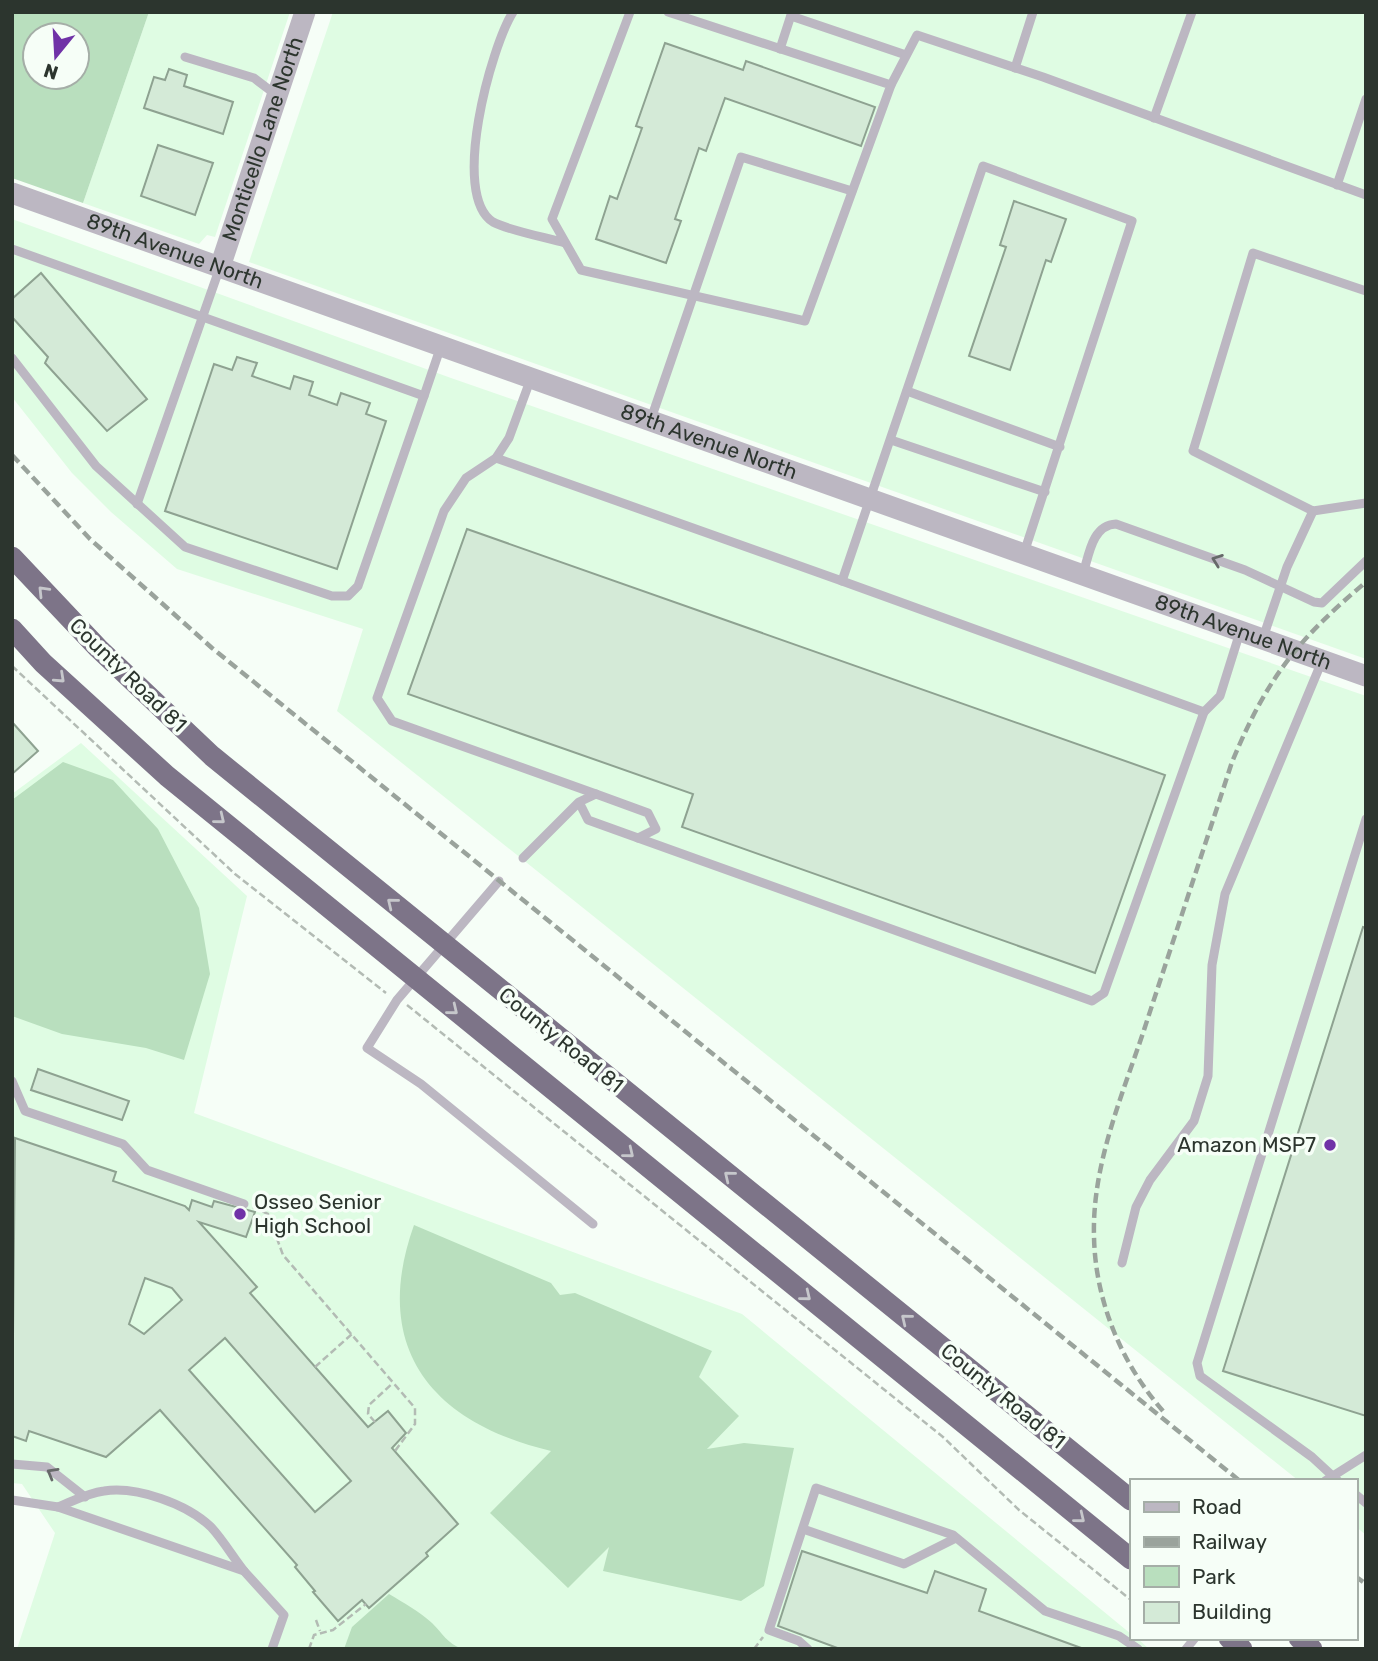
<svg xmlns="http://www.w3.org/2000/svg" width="1378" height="1661" font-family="Rubik,sans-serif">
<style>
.built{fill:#dffce3}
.green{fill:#b9dfbe;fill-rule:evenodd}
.building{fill:#d4ead7;stroke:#8ea291;stroke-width:2;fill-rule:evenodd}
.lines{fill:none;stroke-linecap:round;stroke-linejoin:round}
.path{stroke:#b3bbb4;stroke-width:2.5;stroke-dasharray:7 3.5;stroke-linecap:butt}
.service{stroke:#bcb7c2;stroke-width:9}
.tertiary{stroke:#bcb7c2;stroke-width:21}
.trunk{stroke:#7d7488;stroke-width:21}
.rail{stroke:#9aa39c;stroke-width:4.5;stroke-dasharray:10 5;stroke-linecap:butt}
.oneway{stroke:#666969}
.oneway2{stroke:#c6c7cb}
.poi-dot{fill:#7032a7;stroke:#f6fef7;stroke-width:2.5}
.labels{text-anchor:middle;stroke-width:7;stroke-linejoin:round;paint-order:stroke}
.street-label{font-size:21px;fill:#2c352e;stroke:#f6fef7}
.poi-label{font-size:21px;fill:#2c352e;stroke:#f6fef7;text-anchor:end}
</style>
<rect width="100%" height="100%" fill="#f6fef7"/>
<g class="built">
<polygon points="149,12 290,12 215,237 207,235 199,244 83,203"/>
<polygon points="333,12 1366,12 1366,659 249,262"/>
<polygon points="12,219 451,378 1366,696 1366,1535 1355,1526 1355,1481 1299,1481 337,711 363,629 177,569 111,512 72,473 12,397"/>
<polygon points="81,743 247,896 194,1113 742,1314 1131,1634 1131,1638 1137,1638 1149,1649 17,1649 55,1533 22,1484 12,1483 12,794"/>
</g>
<g class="green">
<path d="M 12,12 L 149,12 L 83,203 L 12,178 ZM 77,35 L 77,77 L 35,77 L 35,35 Z"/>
<polygon points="63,762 113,780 158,829 199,908 210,974 184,1060 146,1048 62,1034 12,1016 12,800"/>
<path d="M 414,1225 L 551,1283 L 560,1295 L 575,1293 L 712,1351 L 699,1377 L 739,1416 L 707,1449 L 744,1443 L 794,1448 L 764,1586 L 741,1601 L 603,1571 L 609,1547 L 568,1588 L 490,1513 L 551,1451 C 432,1423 370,1348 414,1225 Z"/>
<path d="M 389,1594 C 404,1603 419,1611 432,1623 C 443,1634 447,1643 462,1649 L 344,1649 L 352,1627 Z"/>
</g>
<g class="building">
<polygon points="665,43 743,70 746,61 875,107 861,146 725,98 706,151 699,148 675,219 681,221 666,263 596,239 610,196 617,199 642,128 636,126"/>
<polygon points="169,69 187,75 184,86 233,102 223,134 144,108 154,77 165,80"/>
<polygon points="158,145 213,163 195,215 141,196"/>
<polygon points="1014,201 1066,219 1051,262 1046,260 1010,370 969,356 1006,247 1000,245"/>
<polygon points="41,273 147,399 107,431 45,363 48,357 12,317 12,299"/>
<polygon points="237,357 257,363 252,376 290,389 294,376 313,382 309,395 337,405 341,393 370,403 366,414 386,421 337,569 165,511 214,364 232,370"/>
<polygon points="467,529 1165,775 1095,973 682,827 693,794 408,694"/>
<polygon points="12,722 38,751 12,774"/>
<polygon points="1363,927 1366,928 1366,1416 1223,1371"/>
<polygon points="38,1069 129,1101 122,1120 31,1090"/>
<path d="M 15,1138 L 116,1172 L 113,1181 L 185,1206 L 189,1210 L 192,1200 L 212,1207 L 214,1201 L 255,1212 L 246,1237 L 199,1222 L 257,1287 L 250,1293 L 368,1427 L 388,1411 L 406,1433 L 392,1448 L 458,1524 L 426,1553 L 428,1556 L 369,1608 L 362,1600 L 338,1621 L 313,1592 L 315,1591 L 295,1567 L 297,1565 L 160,1410 L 106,1457 L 29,1431 L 26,1441 L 12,1436 ZM 145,1278 L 172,1288 L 182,1300 L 144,1334 L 129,1324 ZM 225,1338 L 351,1481 L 315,1512 L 189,1370 Z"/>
<polygon points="802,1551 927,1593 935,1571 986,1589 979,1611 1084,1649 840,1649 778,1626"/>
</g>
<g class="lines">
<g class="path">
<polyline points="12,666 235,874 386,993"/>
<polyline points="407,1005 943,1437 1019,1510 1131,1600"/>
<polyline points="253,1207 268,1214 283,1255 415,1408 415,1424 395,1451"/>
<polyline points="315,1367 352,1334"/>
<polyline points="375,1422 368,1414 369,1405 393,1383"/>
<polyline points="316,1620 320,1631"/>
<polyline points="309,1649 314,1635 333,1630 366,1604"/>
<polyline points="754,1649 763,1637"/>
</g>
<g class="service">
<path d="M 513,12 C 491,47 450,195 493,222 C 507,230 548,238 565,243"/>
<polyline points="630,12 552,219 581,270 805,321 891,85 668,12"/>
<polyline points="791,16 906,55"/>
<polyline points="780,49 792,12"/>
<polyline points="185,57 254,78 275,94"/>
<polyline points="1015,68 1033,12"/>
<polyline points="891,85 917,35 1043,77 1366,195"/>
<polyline points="1154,118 1192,12"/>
<polyline points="1337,185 1366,99"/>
<polyline points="12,249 424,396 441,346"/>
<polyline points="1366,291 1253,253 1193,451 1313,511 1366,503"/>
<polyline points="12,358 96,466 185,547 332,596 348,596 358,586 424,396"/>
<polyline points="531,378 509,438 496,458 466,478 444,511 377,698 392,721 596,794"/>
<polyline points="907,391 1060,447"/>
<polyline points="651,419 741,157 852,191"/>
<polyline points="891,440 1045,492"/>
<polyline points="496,458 842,581 983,166 1132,221 1024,553"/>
<polyline points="137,504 220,267"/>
<path d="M 1083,574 C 1089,555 1092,525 1116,524 L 1245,570 L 1314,602 L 1322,603 L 1366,561"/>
<polyline points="842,581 1204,712 1220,696 1240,632"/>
<polyline points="1263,638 1287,567 1313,511"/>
<polyline points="638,838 1092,1001 1104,993 1204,712"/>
<polyline points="523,858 579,802 596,794 648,813 656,829 638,838 588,820 579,802"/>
<polyline points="499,881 397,1000 367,1048 421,1084 593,1224"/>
<polyline points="12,1081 25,1111 123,1144 147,1170 244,1204"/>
<polyline points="1122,1263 1136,1207 1150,1180 1194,1121 1208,1076 1212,965 1225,894 1322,661"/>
<polyline points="12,1464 47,1467 85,1497"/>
<polyline points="1325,1481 1366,1455"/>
<polyline points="1338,1481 1312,1457 1200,1376 1197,1363 1366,819"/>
<polyline points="1355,1494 1366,1503"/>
<polyline points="12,1500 58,1507 244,1571 284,1615 272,1649"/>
<path d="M 58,1507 C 73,1501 88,1493 104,1491 C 137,1486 187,1504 211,1527 C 223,1540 233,1557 244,1571"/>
<polyline points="803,1529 904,1564 956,1538"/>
<polyline points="808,1649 799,1641 769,1630 816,1488 953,1535 1045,1611 1119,1636 1138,1649"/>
<polyline points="1186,1649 1195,1638"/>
</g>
<g class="tertiary">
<path id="s1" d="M 12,193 L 1366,676"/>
<path id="s2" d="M 220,267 L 305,12"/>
</g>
<g class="trunk">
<polyline points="12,557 98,648 212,756 1131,1500"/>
<polyline points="12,629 43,663 167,776 1131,1559"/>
<polyline points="1229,1638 1242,1649"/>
<polyline points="1299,1638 1312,1649"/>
</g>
<g class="rail">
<polyline points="12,455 90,539 212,648 1240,1481"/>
<path d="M 1163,1411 C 1121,1363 1095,1300 1094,1236 C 1092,1165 1122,1096 1144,1030 C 1173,941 1203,851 1232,762 C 1267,678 1297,640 1366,582"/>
<polyline points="1355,1576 1366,1584"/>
</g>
</g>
<defs><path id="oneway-chevron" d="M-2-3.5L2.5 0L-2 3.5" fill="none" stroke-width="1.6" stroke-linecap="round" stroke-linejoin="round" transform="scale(1.75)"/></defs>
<g class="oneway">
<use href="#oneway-chevron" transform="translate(1217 560) rotate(-160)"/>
<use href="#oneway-chevron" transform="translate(52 1473) rotate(-150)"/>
</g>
<g class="oneway2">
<use href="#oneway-chevron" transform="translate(43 591) rotate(-134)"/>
<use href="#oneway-chevron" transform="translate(60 678) rotate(43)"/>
<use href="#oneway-chevron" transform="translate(220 819) rotate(39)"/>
<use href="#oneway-chevron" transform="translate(392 903) rotate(-141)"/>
<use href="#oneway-chevron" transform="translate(453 1010) rotate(39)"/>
<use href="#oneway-chevron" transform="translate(629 1153) rotate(39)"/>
<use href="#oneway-chevron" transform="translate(729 1176) rotate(-141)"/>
<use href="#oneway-chevron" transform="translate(806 1296) rotate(39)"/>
<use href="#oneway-chevron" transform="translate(906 1319) rotate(-141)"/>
<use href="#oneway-chevron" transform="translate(1080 1518) rotate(39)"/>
</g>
<g class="poi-dot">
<circle cx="1330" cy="1145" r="7"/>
<circle cx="240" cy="1214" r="7"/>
</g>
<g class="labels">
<g class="street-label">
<text dy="7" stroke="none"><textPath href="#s2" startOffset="135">Monticello Lane North</textPath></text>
<text dy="7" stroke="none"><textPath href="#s1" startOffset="173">89th Avenue North</textPath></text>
<text dy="7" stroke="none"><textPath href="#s1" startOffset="740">89th Avenue North</textPath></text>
<text dy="7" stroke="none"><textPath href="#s1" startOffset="1307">89th Avenue North</textPath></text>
<text transform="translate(128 675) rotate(44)" y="7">County Road 81</text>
<text transform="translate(561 1040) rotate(39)" y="7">County Road 81</text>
<text transform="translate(1003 1396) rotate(39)" y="7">County Road 81</text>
</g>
<g class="poi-label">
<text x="1316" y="1152">Amazon MSP7</text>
<text x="254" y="1209" text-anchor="start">Osseo Senior<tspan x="254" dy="24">High School</tspan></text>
</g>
</g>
<rect width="1378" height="1661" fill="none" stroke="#2c352e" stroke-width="28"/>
<rect x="1130" y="1479" width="228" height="161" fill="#f6fef7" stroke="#a5aea7" stroke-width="2"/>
<rect x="1144" y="1502" width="35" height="10" fill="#bcb7c2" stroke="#a5aea7" stroke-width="2"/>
<text x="1192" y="1514" font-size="21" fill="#2c352e">Road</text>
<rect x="1144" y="1537" width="35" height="10" fill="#9aa39c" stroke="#a5aea7" stroke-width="2"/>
<text x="1192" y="1549" font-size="21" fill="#2c352e">Railway</text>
<rect x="1144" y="1566" width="35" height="21" fill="#b9dfbe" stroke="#a5aea7" stroke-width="2"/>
<text x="1192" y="1584" font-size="21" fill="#2c352e">Park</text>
<rect x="1144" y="1602" width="35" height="21" fill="#d4ead7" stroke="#a5aea7" stroke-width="2"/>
<text x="1192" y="1619" font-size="21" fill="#2c352e">Building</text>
<g transform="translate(56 56) rotate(198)"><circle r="33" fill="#f6fef7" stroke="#a5aea7" stroke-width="2"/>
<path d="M0-5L12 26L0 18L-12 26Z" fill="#7032a7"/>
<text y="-10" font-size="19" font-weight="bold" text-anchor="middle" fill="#2c352e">N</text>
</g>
</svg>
